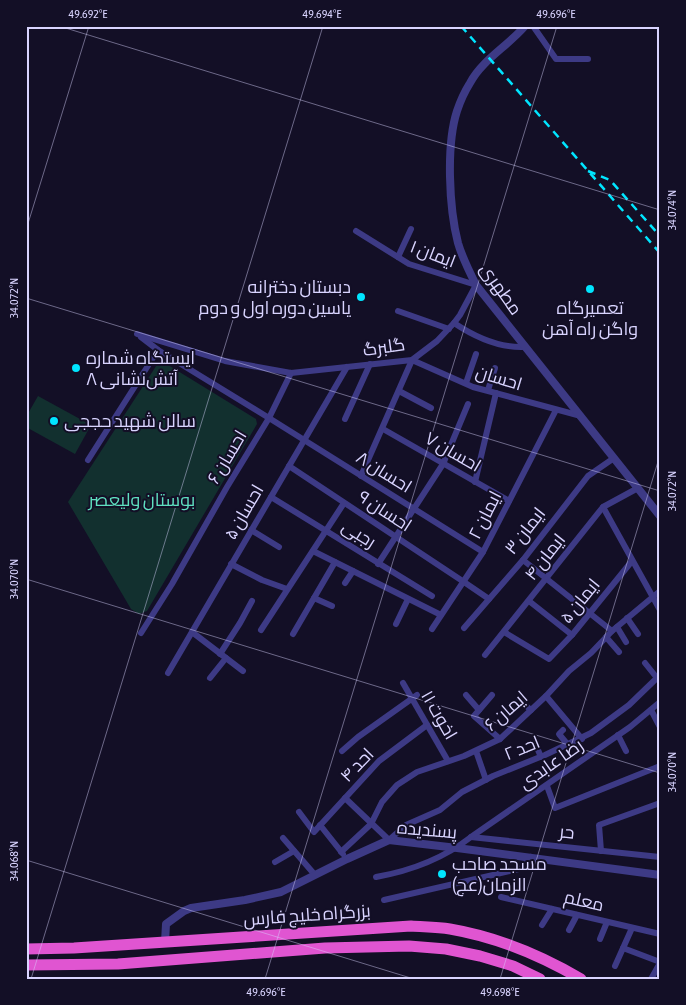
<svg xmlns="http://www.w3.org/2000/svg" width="686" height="1005" viewBox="0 0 686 1005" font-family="'Asap Condensed',Cairo,sans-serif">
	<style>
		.green { fill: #12302f }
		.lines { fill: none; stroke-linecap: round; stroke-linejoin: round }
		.minor { stroke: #3d3a85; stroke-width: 6 }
		.tertiary { stroke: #3d3a85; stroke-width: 8 }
		.trunk { stroke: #e055d1; stroke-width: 11 }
		.rail { stroke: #00e5ff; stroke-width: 2.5; stroke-dasharray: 8 6; stroke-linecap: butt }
		.ticks { fill: none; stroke: #d9d4ff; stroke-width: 1; stroke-opacity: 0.45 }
		.poi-dot { fill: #00e5ff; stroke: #130f26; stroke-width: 2 }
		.labels { text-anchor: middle; stroke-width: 4; stroke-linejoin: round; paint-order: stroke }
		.street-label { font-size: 18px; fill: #d9d4ff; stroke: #130f26 }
		.poi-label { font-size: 18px; fill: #d9d4ff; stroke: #130f26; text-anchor: start }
		.park-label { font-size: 18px; fill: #5fe0c0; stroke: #130f26 }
		.neatline { fill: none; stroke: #d9d4ff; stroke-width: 2 }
		.ticks-label { font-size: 12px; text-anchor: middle; fill: #d9d4ff }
	</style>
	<rect width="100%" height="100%" fill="#130f26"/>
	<g class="green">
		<path d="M160,360L256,419L257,424L147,611L139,614L131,609L68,502Z"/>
		<path d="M38,396L91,425L75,454L26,427V417Z"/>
	</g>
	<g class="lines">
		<g class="minor">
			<path d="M533,26L556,59H588"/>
			<path d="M398,257L411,229"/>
			<path d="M398,311L449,329"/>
			<path d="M454,323C475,337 499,348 524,347"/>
			<path d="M137,334L225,361L291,373L412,360L437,341L454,323L460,315L476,285L409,264L356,231"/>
			<path d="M141,337L158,350L269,418L483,552"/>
			<path d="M466,383L476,354"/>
			<path d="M488,390L495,368"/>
			<path d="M399,391L431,408"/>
			<path d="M345,419L370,364"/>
			<path d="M383,429L509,501"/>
			<path d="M88,460L158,350"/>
			<path d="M289,466L464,582L489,599"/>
			<path d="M361,476L412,360L473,387L581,416"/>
			<path d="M475,482L496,393"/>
			<path d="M271,497L432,596"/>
			<path d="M603,507L660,610"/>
			<path d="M251,530L279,547"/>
			<path d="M313,551L441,615"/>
			<path d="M523,560L612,631"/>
			<path d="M231,564L262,580L287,589"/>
			<path d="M378,564L443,464L468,404"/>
			<path d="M345,583L353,571"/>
			<path d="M314,598L332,606"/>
			<path d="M529,601L572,635"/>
			<path d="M627,618L638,634"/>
			<path d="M396,624L408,599"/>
			<path d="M617,627L626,642"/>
			<path d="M464,628L523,560L588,476L614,458"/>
			<path d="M432,629L483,552L556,410"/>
			<path d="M261,630L344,503"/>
			<path d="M192,632L243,671"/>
			<path d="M504,632L549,659L572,635L632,561"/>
			<path d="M141,633L172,584L227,487L269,418L291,373"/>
			<path d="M293,634L335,562"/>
			<path d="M606,637L619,652"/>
			<path d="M220,654L240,623L252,601"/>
			<path d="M485,655L603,507L638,488"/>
			<path d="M645,663L657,678"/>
			<path d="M168,673L347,367"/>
			<path d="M210,678L226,658"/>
			<path d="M403,683L448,761"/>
			<path d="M466,695L479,710"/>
			<path d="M492,695L474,716L500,739"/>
			<path d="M546,696L582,739"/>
			<path d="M519,700L531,710"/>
			<path d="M651,710L660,727"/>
			<path d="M563,730L559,734L568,745"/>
			<path d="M618,735L626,751"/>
			<path d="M535,743L541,757"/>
			<path d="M342,751L358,737L417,695"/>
			<path d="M476,751L486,780"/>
			<path d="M547,786L555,808L660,766"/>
			<path d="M345,798L389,840L406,825L440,810L462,792L493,776L545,755L591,733L629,705L660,675"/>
			<path d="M299,812L314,832L379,761L427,725"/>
			<path d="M320,825L343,854"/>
			<path d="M471,837L660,857"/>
			<path d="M283,838L315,875"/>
			<path d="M601,851L599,825L660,803"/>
			<path d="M341,852L371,824L382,802L397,785L417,772L464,756L500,739L546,696L569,671L591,653L612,631L660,591"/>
			<path d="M275,862L294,851"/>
			<path d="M376,877C410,871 444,858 471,837L630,727L660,702"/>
			<path d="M501,897L660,934"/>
			<path d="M384,900L523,868L531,857"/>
			<path d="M542,925L552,909"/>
			<path d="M569,930L577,915"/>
			<path d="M600,939L607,922"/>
			<path d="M623,948L660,962"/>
			<path d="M615,966L632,928"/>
			<path d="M651,979L660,963"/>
		</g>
		<g class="tertiary">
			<path d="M525,26C508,46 482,60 470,83C465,91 460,102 457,111C446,145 449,208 458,243C462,257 469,271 476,285L660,516"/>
			<path d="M165,942L166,924L184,911L191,908L245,900L281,892L347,859L389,840L457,848L660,875"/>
		</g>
		<g class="trunk">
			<path d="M26,949L74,948L411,926C424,927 437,927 450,929C497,937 540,955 581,979"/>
			<path d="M26,965L118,964L325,948L409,946L446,949L480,956L513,966L540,979"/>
		</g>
		<g class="rail">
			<path d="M461,26L660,253"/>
			<path d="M588,171L610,180L660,236"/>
		</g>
	</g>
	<path class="ticks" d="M59,26L660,210M26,230L89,26M26,298L660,491M26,579L660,773M26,860L414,979M31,979L323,26M265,979L557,26M500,979L660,455"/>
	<g class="poi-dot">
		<circle cx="590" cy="289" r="5"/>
		<circle cx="361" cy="297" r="5"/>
		<circle cx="76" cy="368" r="5"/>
		<circle cx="54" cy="421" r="5"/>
		<circle cx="442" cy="874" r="5"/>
	</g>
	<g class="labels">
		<g class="street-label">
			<text transform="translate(433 254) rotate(21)" y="6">ایمان ۱</text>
			<text transform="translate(501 289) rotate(55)" y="6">مطهری</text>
			<text transform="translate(384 347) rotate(-8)" y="6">گلبرگ</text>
			<text transform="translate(499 378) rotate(17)" y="6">احسان</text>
			<text transform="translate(453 452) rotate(30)" y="6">احسان ۷</text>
			<text transform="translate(227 457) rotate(-59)" y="6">احسان ۶</text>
			<text transform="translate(384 472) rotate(32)" y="6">احسان ۸</text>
			<text transform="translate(385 511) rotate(33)" y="6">احسان ۹</text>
			<text transform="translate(244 512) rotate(-60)" y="6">احسان ۵</text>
			<text transform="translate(485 515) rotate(-63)" y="6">ایمان ۲</text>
			<text transform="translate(525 531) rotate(-52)" y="6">ایمان ۳</text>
			<text transform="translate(359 534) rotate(32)" y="6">رجبی</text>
			<text transform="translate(545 557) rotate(-52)" y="6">ایمان ۴</text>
			<text transform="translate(580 601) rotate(-51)" y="6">ایمان ۵</text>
			<text transform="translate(506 711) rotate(-41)" y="6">ایمان ۶</text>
			<text transform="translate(439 715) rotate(60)" y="6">اخوت ۱۱</text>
			<text transform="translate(522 748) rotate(-22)" y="6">احد ۲</text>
			<text transform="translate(551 764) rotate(-35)" y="6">رضا عابدی</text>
			<text transform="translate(357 765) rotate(-46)" y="6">احد ۴</text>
			<text transform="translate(427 830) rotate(5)" y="6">پسندیده</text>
			<text transform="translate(567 832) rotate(6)" y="6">حر</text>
			<text transform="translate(584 901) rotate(13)" y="6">معلم</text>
			<text transform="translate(307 915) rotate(-4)" y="6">بزرگراه خلیج فارس</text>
		</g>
		<g class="poi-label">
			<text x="351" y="293" text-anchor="end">دبستان دخترانه<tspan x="351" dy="21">یاسین دوره اول و دوم</tspan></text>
			<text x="590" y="314" text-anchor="middle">تعمیرگاه<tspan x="590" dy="21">واگن راه آهن</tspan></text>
			<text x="86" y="364">ایستگاه شماره<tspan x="86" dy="21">۸ آتش‌نشانی</tspan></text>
			<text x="64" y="427">سالن شهید حججی</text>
			<text x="452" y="870">مسجد صاحب<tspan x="452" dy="21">الزمان(عج)</tspan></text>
		</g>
		<g class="park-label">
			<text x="142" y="506">بوستان ولیعصر</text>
		</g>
	</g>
	<rect width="686" height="1005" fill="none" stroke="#130f26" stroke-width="55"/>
	<rect x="28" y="28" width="630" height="950" class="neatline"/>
	<g class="ticks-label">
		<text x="88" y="18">49.692°E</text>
		<text x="322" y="18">49.694°E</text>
		<text x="556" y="18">49.696°E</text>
		<text transform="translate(672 210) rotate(-90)" y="4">34.074°N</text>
		<text transform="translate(14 298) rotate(-90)" y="4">34.072°N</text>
		<text transform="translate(672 491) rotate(-90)" y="4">34.072°N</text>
		<text transform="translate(14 579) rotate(-90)" y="4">34.070°N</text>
		<text transform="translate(672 772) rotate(-90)" y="4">34.070°N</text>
		<text transform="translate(14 861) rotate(-90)" y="4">34.068°N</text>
		<text x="266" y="996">49.696°E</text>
		<text x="500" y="996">49.698°E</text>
	</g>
</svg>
